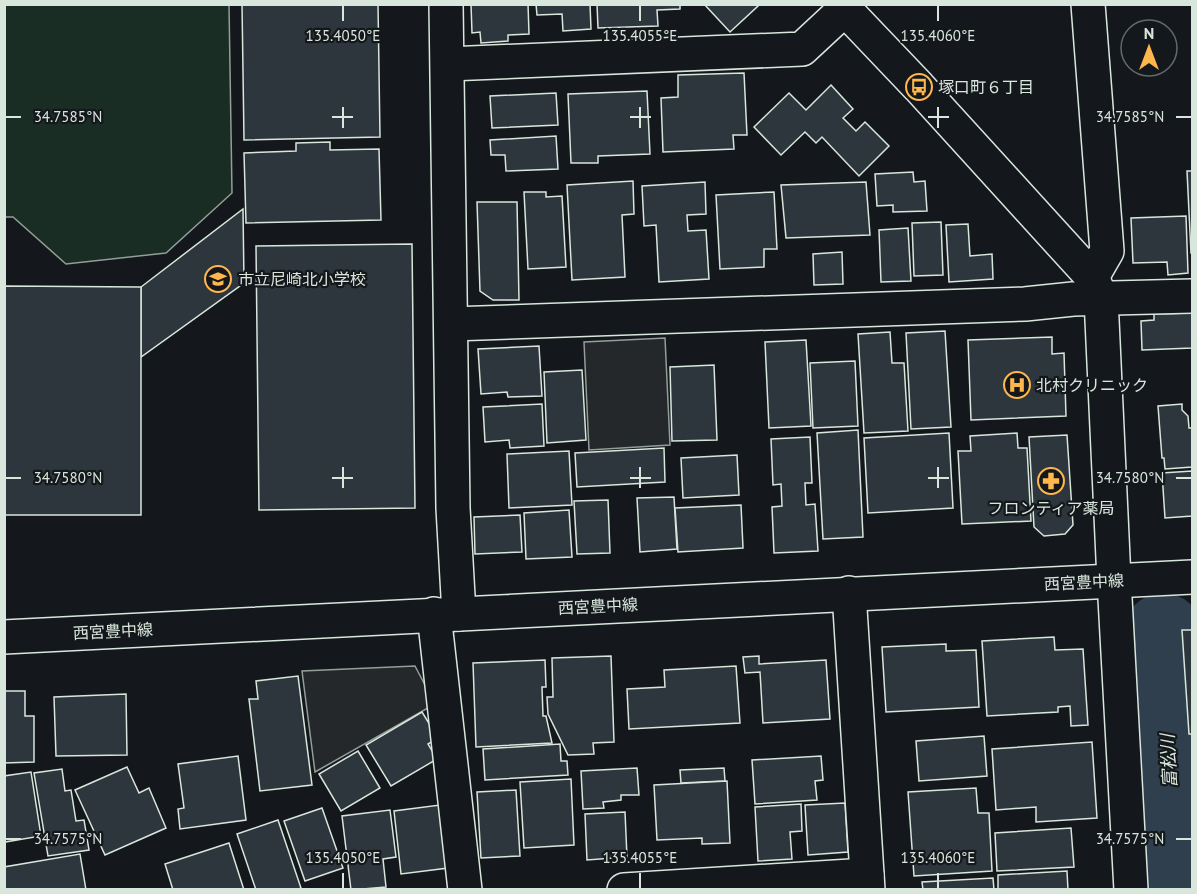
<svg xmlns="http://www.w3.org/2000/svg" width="1197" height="894" viewBox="0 0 1197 894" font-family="'PT Sans','Noto Sans JP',sans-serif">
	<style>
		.green { fill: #1a2d24; stroke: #939e99; stroke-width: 1.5 }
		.parking { fill: #24282b; stroke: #939e99; stroke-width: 1.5 }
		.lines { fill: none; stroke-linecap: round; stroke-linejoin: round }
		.river { stroke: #2f3f4d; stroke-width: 78 }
		.building { fill: #2c363c; stroke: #d8e6dc; stroke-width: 1.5 }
		.minor-casing { stroke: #d8e6dc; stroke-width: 36 }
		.major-casing { stroke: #d8e6dc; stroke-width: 36 }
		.minor { stroke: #14181c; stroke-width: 33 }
		.major { stroke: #14181c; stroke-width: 33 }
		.ticks { fill: none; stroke: #d8e6dc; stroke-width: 2 }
		.labels { text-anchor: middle; stroke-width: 4.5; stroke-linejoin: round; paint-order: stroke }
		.poi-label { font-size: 16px; fill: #d8e6dc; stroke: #14181c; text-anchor: start }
		.street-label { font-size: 16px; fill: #d8e6dc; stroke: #14181c }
		.water-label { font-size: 18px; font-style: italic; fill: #d8e6dc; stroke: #14181c }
		.ticks-label { font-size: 15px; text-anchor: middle; fill: #d8e6dc; stroke: #14181c; stroke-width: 4.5; stroke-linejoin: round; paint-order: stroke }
	</style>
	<rect width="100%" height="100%" fill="#14181c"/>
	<path class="green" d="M4,5H229L232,193L166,253L66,264L13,217H5Z"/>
	<g class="parking">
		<path d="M665,338L670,445L589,450L584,342Z"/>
		<path d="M415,666L435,704L315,772L302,671Z"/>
	</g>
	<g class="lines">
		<path class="river" d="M1163,632L1176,890"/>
	</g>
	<g class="building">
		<path d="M242,4H378L380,137L244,140Z"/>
		<path d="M471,4H528L529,34L508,35V41L481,43L480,32L472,33Z"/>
		<path d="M536,4H590L591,29L563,31L562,14L537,15Z"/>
		<path d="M597,4H680V9L657,10L658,26L598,28Z"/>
		<path d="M704,4H757L758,6L730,32Z"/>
		<path d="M744,73L747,135H733L734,149L663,152L661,98L678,97V75Z"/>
		<path d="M831,85L853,109L843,118L856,131L865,122L889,146L859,176L822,137L816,143L805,132L781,155L754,127L789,93L806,110Z"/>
		<path d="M647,91L650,154L598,156V163H571L568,94Z"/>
		<path d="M556,93L558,125L492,128L490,96Z"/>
		<path d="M556,136L558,169L506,171L505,155H491L490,140Z"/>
		<path d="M330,142V150L379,149L381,220L246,223L244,153L296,151V143Z"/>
		<path d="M1187,171H1192V253H1191Z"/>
		<path d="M913,172L914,182L925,181L927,211L893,212V205L877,206L875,174Z"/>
		<path d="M633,181L634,214L622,215L625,277L572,280L567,185Z"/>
		<path d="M705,182L706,214L687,215L688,231L706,230L709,279L659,282L656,225L644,226L642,186Z"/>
		<path d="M866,182L870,235L786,238L781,185Z"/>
		<path d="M524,192H546V197L562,196L566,267L528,269Z"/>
		<path d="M774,192L777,249H764V267L720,269L716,195Z"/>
		<path d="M477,202H517L519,300H493L480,291Z"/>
		<path d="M243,209L244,283L141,357V287Z"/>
		<path d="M1186,216L1188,273L1168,275L1167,262L1133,263L1131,218Z"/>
		<path d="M941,222L943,275L914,276L912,223Z"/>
		<path d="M968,224L970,256L992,254L993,279L949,282L946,225Z"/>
		<path d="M908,228L911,281L881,282L879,230Z"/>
		<path d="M412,244L415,508L259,510L256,246Z"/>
		<path d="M842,252L843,284L814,285L813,254Z"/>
		<path d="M4,286L141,287V515H4Z"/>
		<path d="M1192,313V348L1142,350L1141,321L1154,320V314Z"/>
		<path d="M945,331L951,427L911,429L906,333Z"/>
		<path d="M890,332L892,363H904L908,431L864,433L858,334Z"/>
		<path d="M1052,337V354L1064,353L1066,416L971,420L968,340Z"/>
		<path d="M806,340L811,426L769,428L765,342Z"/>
		<path d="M539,346L542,396L508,397L507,392L481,394L478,349Z"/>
		<path d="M855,361L858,426L813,428L810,363Z"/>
		<path d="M714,365L717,440L672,441L670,367Z"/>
		<path d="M582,370L586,440L547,443L544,372Z"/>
		<path d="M542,404L544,446L510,448L509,440L485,442L483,407Z"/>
		<path d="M1182,404V410L1188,416L1189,428H1192V467L1165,469L1164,458H1162L1158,406Z"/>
		<path d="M858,430L863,537L823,539L817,433Z"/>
		<path d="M949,433L953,508L868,513L864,438Z"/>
		<path d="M1017,433L1018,448H1027L1031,521L962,524L958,451H971L970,436Z"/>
		<path d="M1067,435L1073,525L1065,534L1044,536L1034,527L1029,437Z"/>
		<path d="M810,437L812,483H805L806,505L815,504L818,551L774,553L772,507L782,506L781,484L773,485L771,439Z"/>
		<path d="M664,448L665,482L577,487L575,453Z"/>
		<path d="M569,451L572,505L509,508L507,454Z"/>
		<path d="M737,455L739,495L683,498L681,458Z"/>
		<path d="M1192,471V516L1165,518L1162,473Z"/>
		<path d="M674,497L677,549L640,552L637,498Z"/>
		<path d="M608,500L610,553L577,554L574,501Z"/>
		<path d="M741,505L743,548L678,552L675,508Z"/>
		<path d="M569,510L572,557L526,559L524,513Z"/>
		<path d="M520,515L522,552L475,554L474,517Z"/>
		<path d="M1182,630H1192V734H1189Z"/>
		<path d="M1054,637L1055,650L1083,649L1088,725L1071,726L1070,706L1058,707V712L987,716L982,641Z"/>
		<path d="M946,644V651L976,650L979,707L886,712L882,647Z"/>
		<path d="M611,656L614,742L593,743L594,754L568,755L548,714L547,697H553L552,658Z"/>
		<path d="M759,656V664L826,660L830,719L763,723L760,672L745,673L743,657Z"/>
		<path d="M545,660L546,687H542L543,716H546L552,743L476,747L473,663Z"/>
		<path d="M736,666L740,723L629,729L627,689L665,687L664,670Z"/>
		<path d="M298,676L312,785L260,791L249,699H258L256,681Z"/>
		<path d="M4,691H25V716H34V762L4,763Z"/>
		<path d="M126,694L127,755L56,756L54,697Z"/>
		<path d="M422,712L438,738L428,744L437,759L391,786L366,745Z"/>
		<path d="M984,736L987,776L919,781L916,741Z"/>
		<path d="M1092,742L1097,818L1036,822V807L996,810L992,749Z"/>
		<path d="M560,744L561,761H567L568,775L485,780L483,749Z"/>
		<path d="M358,751L380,788L341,811L319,774Z"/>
		<path d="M238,756L246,820L180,829L178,809L184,808L178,764Z"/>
		<path d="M821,756L823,780L815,781L817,800L755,804L752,760Z"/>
		<path d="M127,767L139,793L149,788L166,828L105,855L75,790Z"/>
		<path d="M637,768L639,795H621V800L603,802L604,808L583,809L581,771Z"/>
		<path d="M724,768L725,781L681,783L680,770Z"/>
		<path d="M62,769L65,791L71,790L76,821L84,820L89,850L48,856L34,773Z"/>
		<path d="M31,772L41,836L5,842L4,776Z"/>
		<path d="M571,779L574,845L524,848L520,782Z"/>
		<path d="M727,781L730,843L702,844V838L657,840L654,785Z"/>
		<path d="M976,788L978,813H989L992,871L914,876L908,792Z"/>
		<path d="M516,790L520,856L481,858L477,792Z"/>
		<path d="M845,803L848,852L808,855L805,805Z"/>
		<path d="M801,804L802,831L790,832L792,859L758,861L755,807Z"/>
		<path d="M440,805L448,868L401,874L394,811Z"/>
		<path d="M322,808L343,868L305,881L284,821Z"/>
		<path d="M390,810L396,857L383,859L386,887L351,890L342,816Z"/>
		<path d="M625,812L627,857L587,860L585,814Z"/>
		<path d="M278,820L301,888L296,890H256L237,834Z"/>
		<path d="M1071,828L1074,867L997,871L995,833Z"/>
		<path d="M229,843L244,890H173L165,864Z"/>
		<path d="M80,854L86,890H4V867Z"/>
		<path d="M1067,871L1068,890H998V875Z"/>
		<path d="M993,878L994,890H923L922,882Z"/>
	</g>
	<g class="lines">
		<defs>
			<g id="minor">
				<path d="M446,4L453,508L459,614"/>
				<path d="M840,4L919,87L1092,277L1101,298L1114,580L1131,890"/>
				<path d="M1088,4L1107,251L1092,277"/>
				<path d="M448,64L802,49L845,9"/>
				<path d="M451,324L1025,304L1073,299L1192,296"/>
				<path d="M849,593L868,890"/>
				<path d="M434,614L465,890"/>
				<path d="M624,890L867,875"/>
			</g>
			<path id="major" d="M4,637L1192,577"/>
		</defs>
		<use href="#minor" class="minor-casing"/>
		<use href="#major" class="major-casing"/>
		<use href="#minor" class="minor"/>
		<use href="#major" class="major"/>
	</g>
	<path class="ticks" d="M343,6V21M640,6V21M938,6V21M343,107V128M640,107V128M938,107V128M6,117H21M332,117H353M630,117H651M928,117H949M1176,117H1191M343,467V488M640,467V488M938,467V488M6,478H21M332,478H353M630,478H651M928,478H949M1176,478H1191M6,839H21M1176,839H1191M343,873V888M640,873V888M938,873V888"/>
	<defs>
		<symbol id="bus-ring" viewBox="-11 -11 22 22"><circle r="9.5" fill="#14181c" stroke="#ffb74d" stroke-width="1.5"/><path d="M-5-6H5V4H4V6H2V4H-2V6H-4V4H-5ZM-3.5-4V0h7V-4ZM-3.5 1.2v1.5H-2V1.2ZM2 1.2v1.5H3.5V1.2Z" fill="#ffb74d"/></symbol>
		<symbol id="school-ring" viewBox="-11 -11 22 22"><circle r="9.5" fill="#14181c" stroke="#ffb74d" stroke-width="1.5"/><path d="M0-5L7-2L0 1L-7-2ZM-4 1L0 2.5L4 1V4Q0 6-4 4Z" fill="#ffb74d"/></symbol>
		<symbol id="hospital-ring" viewBox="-11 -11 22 22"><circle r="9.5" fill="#14181c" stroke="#ffb74d" stroke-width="1.5"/><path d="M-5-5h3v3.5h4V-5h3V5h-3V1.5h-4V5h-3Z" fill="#ffb74d"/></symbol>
		<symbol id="pharmacy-ring" viewBox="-11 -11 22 22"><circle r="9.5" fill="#14181c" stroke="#ffb74d" stroke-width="1.5"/><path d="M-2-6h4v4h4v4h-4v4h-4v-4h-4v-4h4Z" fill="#ffb74d"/></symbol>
	</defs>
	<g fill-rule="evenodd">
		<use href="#bus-ring" x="904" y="72" width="30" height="30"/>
		<use href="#school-ring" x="203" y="264" width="30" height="30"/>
		<use href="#hospital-ring" x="1002" y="370" width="30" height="30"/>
		<use href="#pharmacy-ring" x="1036" y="466" width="30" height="30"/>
	</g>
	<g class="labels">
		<g class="poi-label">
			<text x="938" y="93">塚口町６丁目</text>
			<text x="238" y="285">市立尼崎北小学校</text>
			<text x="1036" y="391">北村クリニック</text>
			<text x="1051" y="514" text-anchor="middle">フロンティア薬局</text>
		</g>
		<g class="street-label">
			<text transform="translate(1084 582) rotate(-3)" y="6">西宮豊中線</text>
			<text transform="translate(598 606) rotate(-3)" y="6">西宮豊中線</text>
			<text transform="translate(113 631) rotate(-3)" y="6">西宮豊中線</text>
		</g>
		<g class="water-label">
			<text transform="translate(1169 761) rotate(-93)" y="6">富松川</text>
		</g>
	</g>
	<g class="ticks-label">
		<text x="343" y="41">135.4050°E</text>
		<text x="640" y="41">135.4055°E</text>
		<text x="938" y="41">135.4060°E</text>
		<text x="68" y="122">34.7585°N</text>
		<text x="1130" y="122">34.7585°N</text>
		<text x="68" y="483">34.7580°N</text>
		<text x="1130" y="483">34.7580°N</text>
		<text x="68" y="844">34.7575°N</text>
		<text x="1130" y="844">34.7575°N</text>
		<text x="343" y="863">135.4050°E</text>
		<text x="640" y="863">135.4055°E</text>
		<text x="938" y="863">135.4060°E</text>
	</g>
	<rect width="1197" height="894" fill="none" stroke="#d8e6dc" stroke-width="12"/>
	<g transform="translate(1149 48)"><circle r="28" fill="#14181c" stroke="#626a69" stroke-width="1.5"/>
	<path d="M0-4.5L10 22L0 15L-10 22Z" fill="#ffb74d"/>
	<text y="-9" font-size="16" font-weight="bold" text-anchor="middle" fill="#d8e6dc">N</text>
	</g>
</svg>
